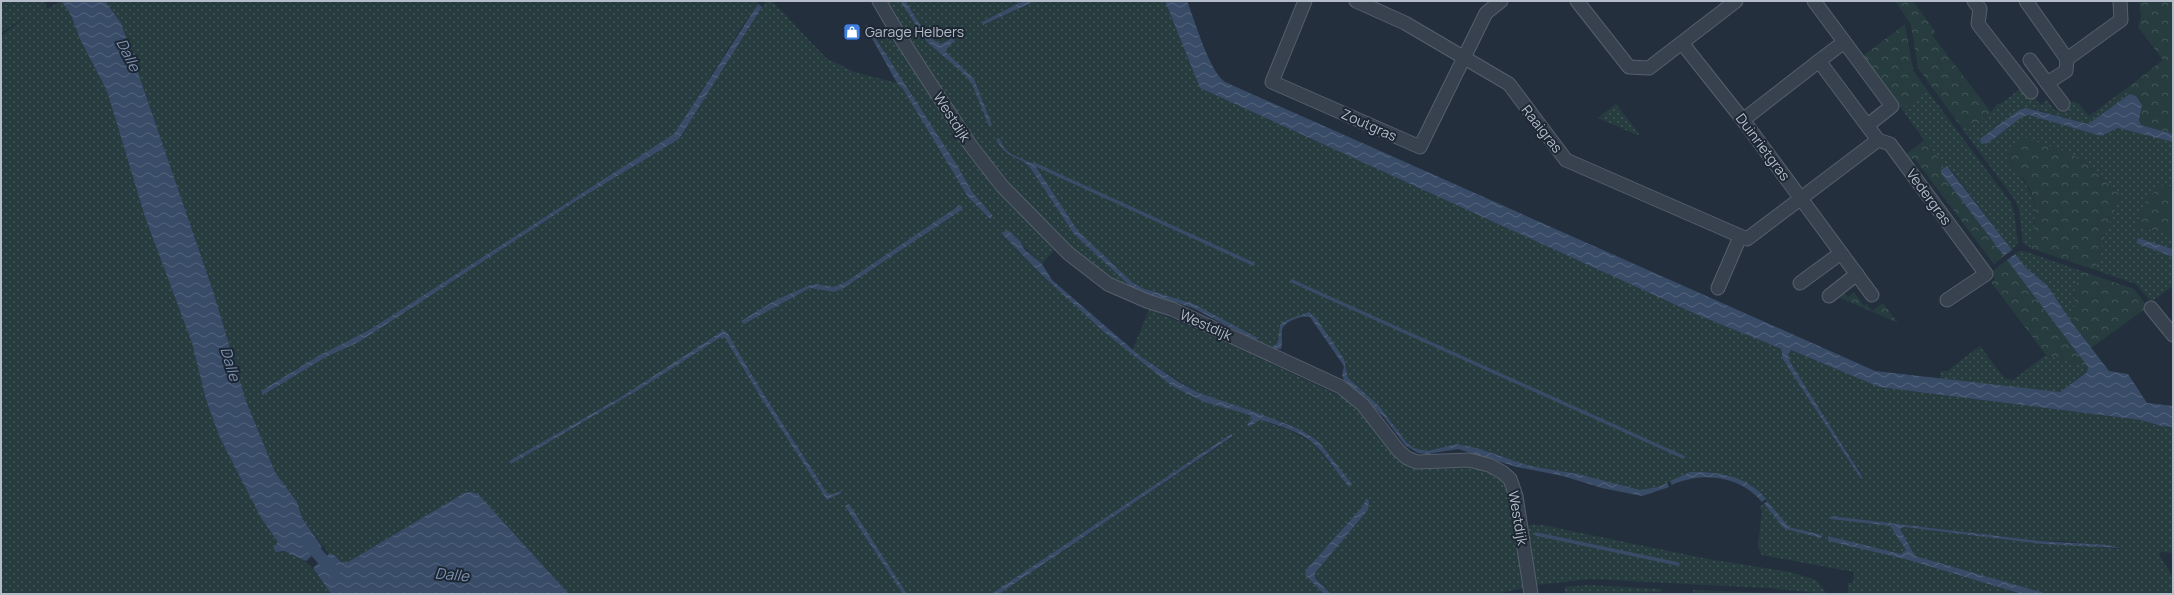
<svg xmlns="http://www.w3.org/2000/svg" width="2174" height="595" viewBox="0 0 2174 595" font-family="Manrope,sans-serif">
	<style>
		.grass { fill: url(#grass-dots); fill-rule: evenodd }
		.forest { fill: url(#forest-crowns) }
		.water { fill: url(#water-waves) }
		.lines { fill: none; stroke-linecap: round; stroke-linejoin: round }
		.stream { stroke: #394c67; stroke-width: 3.5 }
		.canal { stroke: #394c67; stroke-width: 12 }
		.minor-casing { stroke: #565f6c; stroke-width: 15 }
		.minor { stroke: #38414e; stroke-width: 13 }
		.labels { text-anchor: middle; stroke-width: 4; stroke-linejoin: round; paint-order: stroke }
		.poi-label { font-size: 14px; fill: #b4bcc9; stroke: #1d2633; text-anchor: start }
		.street-label { font-size: 14px; fill: #b4bcc9; stroke: #1d2633 }
		.water-label { font-size: 15px; font-style: italic; fill: #7c92b1; stroke: #1d2633 }
	</style>
	<defs>
		<pattern id="grass-dots" width="8" height="8" patternUnits="userSpaceOnUse"><rect width="8" height="8" fill="#263c3f"/><path d="M2 2h.1M6 6h.1" fill="none" stroke="#435659" stroke-width="1.8" stroke-linecap="round"/></pattern>
		<pattern id="forest-crowns" width="20" height="18" patternUnits="userSpaceOnUse"><rect width="20" height="18" fill="#263c3f"/><path d="M2 6a3 3 0 1 1 6 0M12 15a3 3 0 1 1 6 0" fill="none" stroke="#435659"/></pattern>
		<pattern id="water-waves" width="16" height="10" patternUnits="userSpaceOnUse"><rect width="16" height="10" fill="#394c67"/><path d="M0 5q4-4 8 0t8 0" fill="none" stroke="#53647b"/></pattern>
	</defs>
	<rect width="100%" height="100%" fill="#242f3e"/>
	<g class="grass">
		<path d="M1,1H48L45,3L47,9L61,1L70,13L80,39L107,91L145,217L192,343L206,400L220,438L261,518L278,542L274,548L276,552C302,547 318,576 331,594H1V36L29,14L1,33Z"/>
		<path d="M105,1H760L741,28L674,134L371,329L320,355L261,391L263,395L326,357L359,342L576,201L679,139L766,1H772L826,58L854,72L897,83L903,89L968,197L990,219L867,25L897,40L943,108L1058,246L1042,264C1029,253 1020,241 1008,230L1001,234L1042,275L1104,332L1172,386L1250,415L1252,419L1249,427L1260,420L1291,431L1313,443L1349,487L1319,442L1299,429L1199,393L1140,356L1133,349L1149,309L1212,336L1340,396L1357,407L1394,453L1480,465L1509,484L1524,588L1496,594H1331L1315,577L1314,573L1368,510L1364,500L1363,506L1306,571L1305,575L1324,594H999L1233,437L1231,434L991,594H907L848,504L903,594H569L478,494L464,493L348,562H341L333,554H329L302,518L297,502L275,472L246,401L213,291L121,23ZM960,205L893,255L842,289L834,292L810,288L742,321L774,301L807,286L817,284L832,287L844,283ZM724,331L827,493L831,496L840,491L841,493L827,500L763,401L725,337H720L640,389L511,464L509,461L623,396Z"/>
		<path d="M883,1H900L927,42L963,73L972,84L974,79L945,51L944,49L953,43L951,33L949,40L941,44C925,37 915,15 905,1H1023L982,22L984,25L1035,1H1165L1200,88L1700,316L1782,349V358L1861,479L1863,477L1790,362L1788,355L1791,350L1879,387L2141,420L2161,426L2173,427V553L2161,552L2159,555L2173,577V594H2048L1914,556L1900,529L1904,527L2042,544L2081,545L2120,549V547L2064,541H2040L1831,516V519L1890,526L1906,550L1901,554L1829,536L1828,540L1905,559L2022,594H1848V583H1853L1854,572L1762,555L1758,547L1762,510L1759,507L1764,504L1785,529L1821,538L1822,535L1789,527L1755,488L1728,475L1707,472L1684,475L1658,487L1640,491L1578,474L1530,466L1477,448L1458,444L1427,451L1414,448L1407,443L1379,406L1348,378L1346,365L1312,314C1292,319 1280,317 1278,342L1273,347V349L1257,340L1258,338L1194,304L1142,288L1132,282L1078,231L1034,164L1011,154L1005,149L999,138L997,139C1005,160 1018,154 1031,169L1074,234L1130,286L1125,290L1090,267L1004,184Z"/>
		<path d="M2024,86L2041,105L2047,100L2054,110L2059,111L2072,101L2079,104L2089,116L2127,88L2130,94L2088,124L2033,109L2019,110L1980,140L1988,143L2022,117L2029,115L2101,136L2118,128L2173,142V187L2160,184L2144,205L2136,226L2173,235V249L2138,238L2136,243L2173,257V286L2151,302L2136,284L2095,270L2107,229L2121,196L2081,159L2026,138L2009,162C2037,195 2039,206 2030,248L2023,243L2019,209L2015,200L1964,131L1991,112L1997,104L2002,103Z"/>
		<path d="M1927,90L2011,203L2014,212L2018,243L2012,250L1953,172L1947,166L1944,168L1902,109Z"/>
		<path d="M1616,104L1639,134L1637,135L1598,118Z"/>
		<path d="M2019,251H2024L2084,272L2075,286L2073,324L2047,285L2025,267L2015,254Z"/>
		<path d="M1980,346L2004,378L2013,380L2046,355L2088,367V370L2060,392L1940,379L1941,371H1947Z"/>
		<path d="M1527,525H1542L1708,559L1790,572L1816,580L1827,594L1767,588L1590,579L1536,585L1525,530Z"/>
		<path d="M1589,585L1661,589V592L1565,594V587Z"/>
		<path d="M1693,590L1767,593L1774,594H1698L1693,593Z"/>
	</g>
	<g class="forest">
		<path d="M1895,1H1913L1936,33L1932,35L1991,112L1964,131L1918,68L1911,25Z"/>
		<path d="M2139,1H2173V134L2141,125L2139,120L2142,105L2136,96L2130,94L2127,88L2163,60L2138,27L2141,18Z"/>
		<path d="M1905,24L1913,70L1927,90L1902,109L1863,56Z"/>
		<path d="M2026,138L2067,152L2081,159L2121,196L2107,229L2095,270L2030,248C2034,228 2039,209 2030,189C2023,172 2004,168 2009,147Z"/>
		<path d="M1926,139L1944,168L1941,173L2004,256L1994,264L1914,158L1906,163L1902,157Z"/>
		<path d="M2160,184L2173,187V235L2136,226L2144,205Z"/>
		<path d="M2007,260L2088,367L2046,355L1991,282L1995,279L1990,273Z"/>
		<path d="M2084,272L2134,289L2147,306L2145,309L2091,348L2073,324L2075,286Z"/>
		<path d="M1842,290L1848,297L1854,292L1864,306L1867,304L1872,311L1883,303L1898,323L1836,296Z"/>
	</g>
	<g class="water">
		<path d="M61,1H105L121,23L213,291L246,401L275,472L297,502L302,518L322,547L306,561L284,551L276,552L273,548L278,542L261,518L220,438L206,400L192,343L145,217L107,91L80,39L70,13Z"/>
		<path d="M900,1H905C915,15 925,37 941,44L949,40L951,37L950,30L952,29L955,40L945,51L974,79L992,125L989,126L972,84L963,73L927,42Z"/>
		<path d="M1023,1H1035L983,25L982,22Z"/>
		<path d="M1165,1H1187C1195,21 1209,71 1225,82L1875,371L2060,392L2087,372L2088,367L2007,260L2015,254L2025,267L2047,285L2073,324L2109,371L2128,374L2147,403L2173,406V427L2161,426L2141,420L1879,387L1791,350L1788,355L1790,362L1863,478L1861,479L1782,358V349L1700,316L1200,88Z"/>
		<path d="M758,4L762,7L679,139L576,201L359,342L326,357L263,395L261,391L320,355L371,329L674,134Z"/>
		<path d="M867,25L955,162L973,193L993,216L990,219L968,197L903,89L897,83L865,26Z"/>
		<path d="M2130,94L2136,96L2142,105L2139,120L2141,125L2173,134V142L2118,128L2101,136L2029,115L2022,117L1988,143L1981,144L1980,139L2019,110L2026,108L2088,124Z"/>
		<path d="M999,138L1005,149L1011,154L1034,164L1078,231L1132,282L1142,288L1194,304L1258,338L1256,341L1193,308L1142,292L1130,286L1074,234L1031,169C1018,153 1008,162 996,139Z"/>
		<path d="M1947,166L2012,250L2004,256L1941,173V170Z"/>
		<path d="M960,205L963,208L960,211L842,289L834,292L810,288L744,324L741,321L774,301L807,286L817,284L832,287L844,283Z"/>
		<path d="M1008,230L1020,241L1025,250L1042,264L1052,280L1140,356L1179,382L1199,393L1255,412L1299,429L1312,437L1319,442L1352,484L1349,487C1337,473 1327,456 1314,444C1303,433 1276,424 1260,420L1249,427L1247,424L1252,419L1250,415L1204,402L1172,386L1104,332L1042,275L1001,233Z"/>
		<path d="M2138,238L2173,249V257L2136,243Z"/>
		<path d="M1309,312L1316,318L1344,359L1348,378L1379,406L1407,443L1414,448L1427,451L1457,444L1477,448L1530,466L1578,474L1640,490L1658,487L1667,483L1669,487L1642,496L1602,488L1563,476L1517,467L1458,449L1427,454L1418,453L1405,445L1383,416L1344,380L1342,375L1344,366L1310,317C1303,315 1284,321 1282,330C1281,336 1283,343 1281,349H1273V347L1278,342L1280,325L1287,320Z"/>
		<path d="M724,330L728,334C758,388 794,440 827,493L831,495L841,491V493L827,500L763,401L725,338L721,337L640,389L511,464L509,461L623,396Z"/>
		<path d="M1231,434L1233,436L999,594H991Z"/>
		<path d="M1690,472C1718,471 1748,476 1766,499L1762,502C1740,476 1703,471 1672,485L1670,481Z"/>
		<path d="M471,492L478,494L569,594H331L313,568L329,554H333L341,562H348L464,493Z"/>
		<path d="M1366,498L1369,501L1368,510L1315,573V578L1331,594H1324L1305,575L1306,570L1363,506Z"/>
		<path d="M1767,501L1789,527L1822,535L1821,538L1785,529L1764,504Z"/>
		<path d="M849,504L907,594H903L845,506Z"/>
		<path d="M1831,516L2040,541L2108,545L2121,548L2042,544L1904,527L1900,529L1915,556L2048,594H2022L1905,559L1828,541V536L1901,554L1906,550L1890,526L1830,519Z"/>
	</g>
	<g class="lines">
		<g class="stream">
			<path d="M1034,164L1253,264"/>
			<path d="M1292,281L1683,457"/>
			<path d="M1536,534L1678,564"/>
		</g>
		<path class="canal" d="M306,541L334,572"/>
		<defs>
			<g id="minor">
				<path d="M879,1L902,40L971,146L1002,186L1068,253L1108,284L1147,301L1172,309L1341,387L1363,405L1398,450L1407,458L1417,462L1469,460L1489,465L1502,472L1510,479L1516,496L1531,594"/>
				<path d="M1305,1L1272,82L1420,147L1486,13L1501,1"/>
				<path d="M1356,1L1405,23L1509,84L1566,160L1747,239L1878,140"/>
				<path d="M1577,1L1629,67L1649,68L1736,1"/>
				<path d="M1814,1L1892,106L1868,125"/>
				<path d="M1974,1L1980,9L1978,24L2031,92"/>
				<path d="M2026,1L2067,59"/>
				<path d="M1844,42L1819,61L1878,140L1890,144L1986,274L1947,300"/>
				<path d="M1682,43L1743,120L1872,295"/>
				<path d="M2030,60L2047,83L2066,71L2067,59L2121,20L2120,1"/>
				<path d="M2047,83L2063,104"/>
				<path d="M1743,120L1819,61"/>
				<path d="M1800,283L1841,253"/>
				<path d="M1718,288L1740,237"/>
				<path d="M1829,296L1857,274"/>
				<path d="M2151,308L2173,335"/>
			</g>
		</defs>
		<use href="#minor" class="minor-casing"/>
		<use href="#minor" class="minor"/>
	</g>
	<defs>
		<symbol id="shop-square" viewBox="-11 -11 22 22"><rect x="-9" y="-9" width="18" height="18" rx="4" fill="#3f7fe0" stroke="#1d2633"/><path d="M-5-2.5h2.3a2.7 3.5 0 0 1 5.4 0H5L5.5 6h-11ZM-1.5-2.5h3a1.5 2.3 0 0 0-3 0Z" fill="#fff"/></symbol>
	</defs>
	<g fill-rule="evenodd">
		<use href="#shop-square" x="842" y="22" width="20" height="20"/>
	</g>
	<g class="labels">
		<g class="poi-label">
			<text x="865" y="37">Garage Helbers</text>
		</g>
		<g class="street-label">
			<text transform="translate(952 117) rotate(57)" y="5">Westdijk</text>
			<text transform="translate(1369 125) rotate(24)" y="5">Zoutgras</text>
			<text transform="translate(1542 129) rotate(52)" y="5">Raaigras</text>
			<text transform="translate(1763 147) rotate(53)" y="5">Duinrietgras</text>
			<text transform="translate(1929 197) rotate(54)" y="5">Vedergras</text>
			<text transform="translate(1206 325) rotate(24)" y="5">Westdijk</text>
			<text transform="translate(1518 518) rotate(80)" y="5">Westdijk</text>
		</g>
		<g class="water-label">
			<text transform="translate(128 55) rotate(63)" y="5">Dalle</text>
			<text transform="translate(230 364) rotate(73)" y="5">Dalle</text>
			<text transform="translate(452 575) rotate(5)" y="5">Dalle</text>
		</g>
	</g>
	<rect width="2174" height="595" fill="none" stroke="#b4bcc9" stroke-width="4"/>
</svg>
